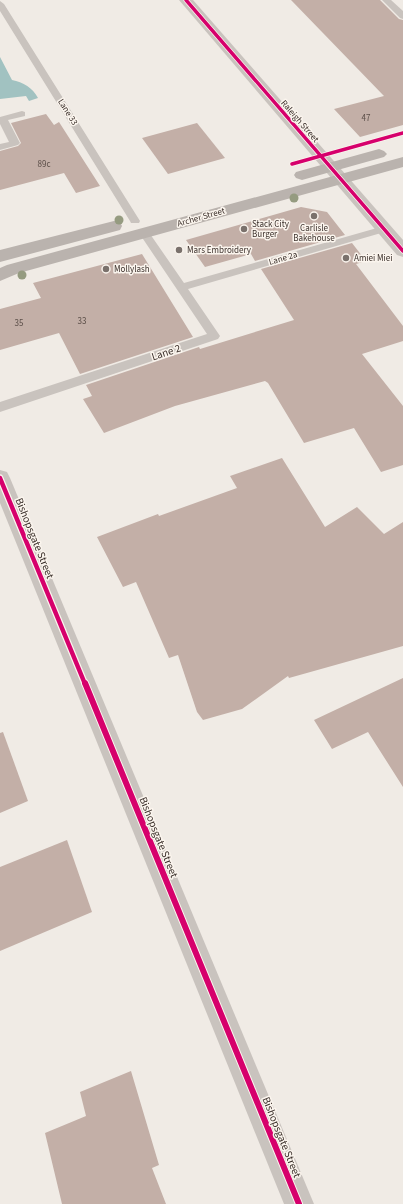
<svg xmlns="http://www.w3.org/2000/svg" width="403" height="1204" viewBox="0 0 403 1204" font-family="'Source Sans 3',sans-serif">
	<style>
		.water { fill: #a1c2c1 }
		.building { fill: #c3afa7 }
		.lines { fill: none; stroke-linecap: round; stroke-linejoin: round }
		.lane { fill: #c9c3be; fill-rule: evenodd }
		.street { fill: #c9c3be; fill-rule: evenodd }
		.secondary { fill: #bab3ae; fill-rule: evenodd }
		.cycleway-far2-casing { stroke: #fbf5ee; stroke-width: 5 }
		.cycleway-far1-casing { stroke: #fbf5ee; stroke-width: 7 }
		.cycleway-casing { stroke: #fbf5ee; stroke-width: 8 }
		.cycleway-far2 { stroke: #d6006c; stroke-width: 3.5 }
		.cycleway-far1 { stroke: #d6006c; stroke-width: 4.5 }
		.cycleway { stroke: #d6006c; stroke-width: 6 }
		.tree { fill: #959b80 }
		.poi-dot { fill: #7a716c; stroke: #fbf5ee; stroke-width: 1.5 }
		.labels { text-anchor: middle; stroke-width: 3; stroke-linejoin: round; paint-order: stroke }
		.far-street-label { font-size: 9px; fill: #3b302b; stroke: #fbf5ee }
		.number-label { font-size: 9px; fill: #5d504a }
		.far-poi-label { font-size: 9px; fill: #3b302b; stroke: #fbf5ee; text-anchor: start }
		.street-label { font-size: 11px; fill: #3b302b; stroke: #fbf5ee }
	</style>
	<rect width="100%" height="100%" fill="#f0ebe5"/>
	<path class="water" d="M0,57L12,80C23,82 33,88 38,98L29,101L26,96L0,99Z"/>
	<g class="building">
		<path d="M291,0H380L399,19L403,20V125L360,137L334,109L384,96Z"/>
		<path d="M46,114L54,125L59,122L100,186L76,193L64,173L0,190V151L18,146L21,143L11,123Z"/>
		<path d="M197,123L225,158L168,174L142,138Z"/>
		<path d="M301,207L327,212L345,235L255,261L251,254L205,267L186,240Z"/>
		<path d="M352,243L366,261L356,264L403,326V341L362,354L403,406V465L381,472L354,428L304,443L268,383L265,381L175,406L104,433L83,399L92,396L86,385L199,347L200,349L294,320L261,269Z"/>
		<path d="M142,254L193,337L80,374L59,333L0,350V309L41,298L33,283Z"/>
		<path d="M282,458L325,527L357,507L384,534L403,522V646L289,678L288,676L242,709L203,720L197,712L178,655L169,658L136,582L123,587L97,537L158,514L159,516L237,488L230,476Z"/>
		<path d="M403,678V787L368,732L332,749L314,720Z"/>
		<path d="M3,732L28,801L0,813V733Z"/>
		<path d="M67,840L92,912L0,951V867Z"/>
		<path d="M131,1071L159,1165L152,1168L166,1204H62L45,1133L86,1116L80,1092Z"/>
	</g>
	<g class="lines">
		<g class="lane">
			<path d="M382,0H391L403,11V19L400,18Z"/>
			<path d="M0,1L4,4L140,221L139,223H131L130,221L0,11Z"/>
			<path d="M22,111L25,112V116L8,120L20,143L18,145L0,150V144L9,142L0,124V117Z"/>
			<path d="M384,226L388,227L389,229L388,231L188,289L218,333L220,336L218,339L0,412V402L207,334L139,233L140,231H148L184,283Z"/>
		</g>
		<g class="street">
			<path d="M179,0H193L403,240V257L397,255Z"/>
			<path d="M0,470L7,472L10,478L314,1204H284L0,503Z"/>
		</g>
		<g class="secondary">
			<path d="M379,149L384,151L387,154L384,157L302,180L296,178L294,175L296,172Z"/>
			<path d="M403,157V167L19,273L0,281V268L7,265Z"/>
			<path d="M114,221L120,222L122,226L120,230L0,262V250Z"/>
		</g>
		<defs>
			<g id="cycleway-far2">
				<path d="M186,0L403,251"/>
				<path d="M292,164L403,133"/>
			</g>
			<path id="cycleway-far1" d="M0,478L85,684"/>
			<path id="cycleway" d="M85,683L299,1204"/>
		</defs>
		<use href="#cycleway-far2" class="cycleway-far2-casing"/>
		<use href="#cycleway-far1" class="cycleway-far1-casing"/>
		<use href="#cycleway" class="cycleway-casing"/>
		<use href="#cycleway-far2" class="cycleway-far2"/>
		<use href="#cycleway-far1" class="cycleway-far1"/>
		<use href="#cycleway" class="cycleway"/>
	</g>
	<g class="tree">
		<circle cx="294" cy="198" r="4.5"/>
		<circle cx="119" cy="220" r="4.5"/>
		<circle cx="22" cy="275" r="4.5"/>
	</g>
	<g class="poi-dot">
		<circle cx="314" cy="216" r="4"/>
		<circle cx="244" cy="229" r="4"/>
		<circle cx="179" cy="250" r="4"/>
		<circle cx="346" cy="258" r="4"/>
		<circle cx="106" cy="269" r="4"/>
	</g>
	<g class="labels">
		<g class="far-street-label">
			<text transform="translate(68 112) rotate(58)" y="3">Lane 33</text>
			<text transform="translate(300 121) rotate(49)" y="3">Raleigh Street</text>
			<text transform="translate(201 217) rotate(-16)" y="3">Archer Street</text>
			<text transform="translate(283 258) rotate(-16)" y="3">Lane 2a</text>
		</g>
		<g class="number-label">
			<text x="366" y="121">47</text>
			<text x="44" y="167">89c</text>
			<text x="82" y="324">33</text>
			<text x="19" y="326">35</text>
		</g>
		<g class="far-poi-label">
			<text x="252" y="227">Stack City<tspan x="252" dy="10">Burger</tspan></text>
			<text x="314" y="231" text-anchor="middle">Carlisle<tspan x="314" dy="10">Bakehouse</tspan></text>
			<text x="187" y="253">Mars Embroidery</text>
			<text x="354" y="261">Amiei Miei</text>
			<text x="114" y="272">Mollylash</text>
		</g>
		<g class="street-label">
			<text transform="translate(166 352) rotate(-18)" y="4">Lane 2</text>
			<text transform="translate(35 538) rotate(68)" y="4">Bishopsgate Street</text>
			<text transform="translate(159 837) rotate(68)" y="4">Bishopsgate Street</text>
			<text transform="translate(282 1137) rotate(68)" y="4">Bishopsgate Street</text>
		</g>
	</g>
</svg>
